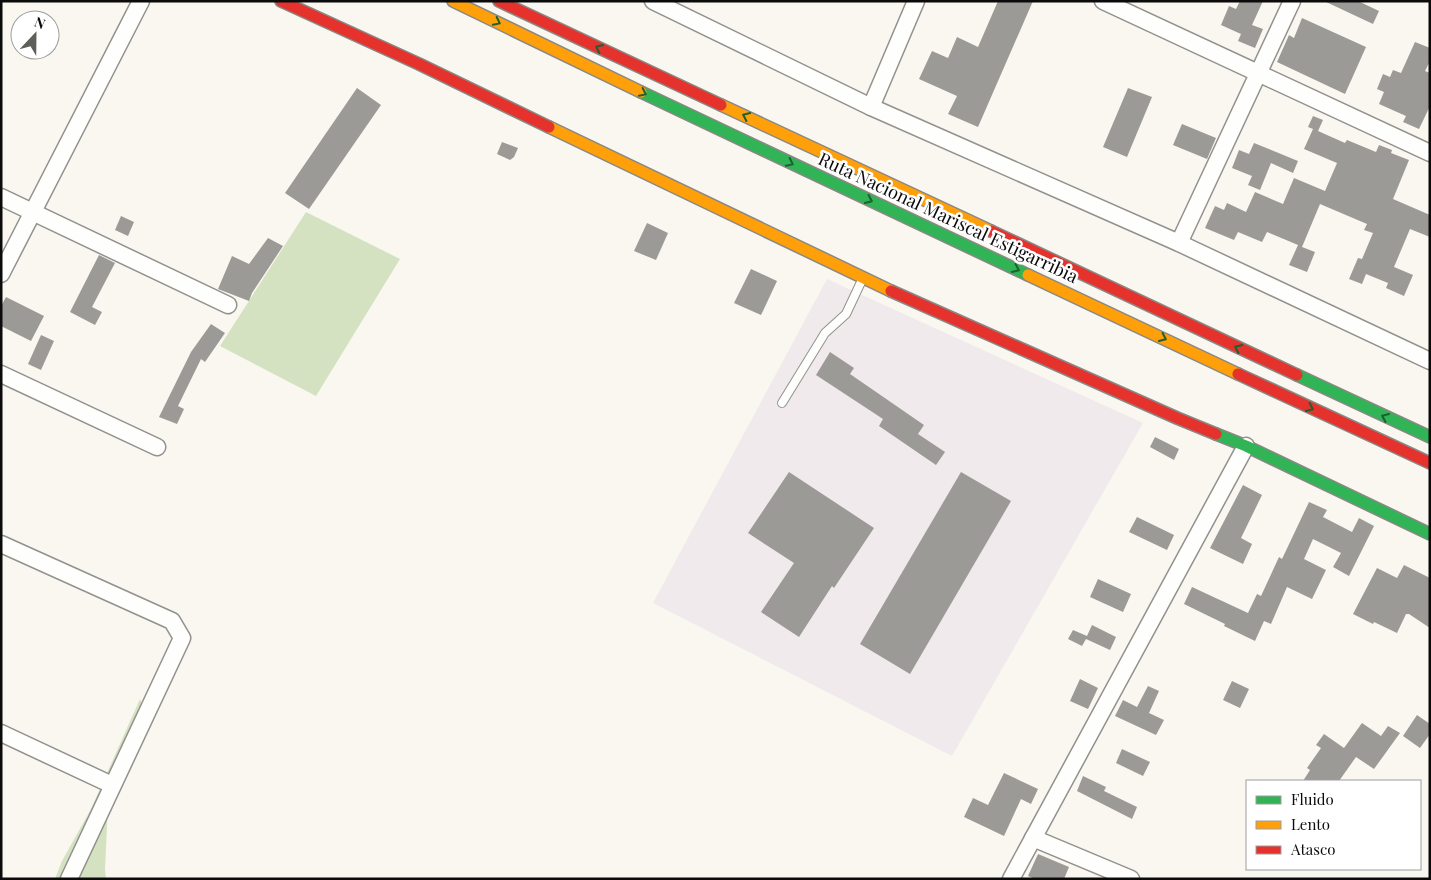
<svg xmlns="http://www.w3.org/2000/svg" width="1431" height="880" viewBox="0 0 1431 880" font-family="'Playfair Display',serif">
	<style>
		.industrial { fill: #f0eaec }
		.forest { fill: #d4e2c1 }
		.building { fill: #9c9a96 }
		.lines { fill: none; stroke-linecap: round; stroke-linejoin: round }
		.lane-casing { stroke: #92918e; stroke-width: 10 }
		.street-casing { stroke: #92918e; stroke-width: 19 }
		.fast-casing { stroke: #898885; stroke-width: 14 }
		.slow-casing { stroke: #898885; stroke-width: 14 }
		.jam-casing { stroke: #898885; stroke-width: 14 }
		.lane { stroke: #fefefd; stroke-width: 8 }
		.street { stroke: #fefefd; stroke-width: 16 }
		.fast { stroke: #30b455; stroke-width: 11 }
		.slow { stroke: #ff9f0a; stroke-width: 11 }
		.jam { stroke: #e5322d; stroke-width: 11 }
		.oneway { stroke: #1e6030 }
		.labels { text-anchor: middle; stroke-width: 5; stroke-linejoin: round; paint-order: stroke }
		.street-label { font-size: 18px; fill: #0b0b0b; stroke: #fff }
	</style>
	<rect width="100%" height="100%" fill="#f9f7f0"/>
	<path class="industrial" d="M827,279L1143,423L952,756L653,603Z"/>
	<g class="forest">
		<path d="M306,212L400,259L316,396L220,346Z"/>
		<path d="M140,699L151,726L120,777L108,805L105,869L106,879H55L62,861L91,809Z"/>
	</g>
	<g class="building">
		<path d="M998,1H1033L978,127L948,114L957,96L919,79L932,51L948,58L957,37L978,47Z"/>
		<path d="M1240,1H1263L1252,25L1263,29L1255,48L1238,41L1241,34L1221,25L1229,6L1236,9Z"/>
		<path d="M1324,1H1358L1379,11L1373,24Z"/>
		<path d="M1302,18L1366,47L1345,94L1277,62L1289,35L1294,38Z"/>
		<path d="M1415,42L1430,48V61L1425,71L1430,73V106L1419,129L1403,122L1406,116L1379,104L1384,92L1377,89L1383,74L1390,77L1393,70L1401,73Z"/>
		<path d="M357,88L381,105L309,209L285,193Z"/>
		<path d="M1128,88L1152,97L1127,157L1103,147Z"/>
		<path d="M1313,116L1323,120L1318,131L1345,143L1347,140L1376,152L1379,145L1392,150L1391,153L1409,160L1393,199L1430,215V237L1410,229L1394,267L1413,275L1404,296L1386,288L1388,283L1366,274L1362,284L1349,279L1358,258L1362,259L1373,233L1364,230L1367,224L1320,204L1302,247L1315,252L1307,272L1289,265L1298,245L1267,232L1262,242L1238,232L1234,240L1205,228L1215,206L1224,210L1227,203L1246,212L1255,192L1283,204L1294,178L1325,191L1337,163L1304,149L1313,129L1308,127Z"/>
		<path d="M1182,124L1216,138L1207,159L1173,145Z"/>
		<path d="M502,142L518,148L514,157L510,160L497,154Z"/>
		<path d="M1254,143L1298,161L1293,173L1271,163L1260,190L1248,185L1252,176L1232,168L1239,150L1249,154Z"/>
		<path d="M121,216L134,222L128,236L115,230Z"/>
		<path d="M647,223L668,233L656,260L634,251Z"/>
		<path d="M268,238L283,246L252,293L249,301L218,289L232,256L249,264Z"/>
		<path d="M99,255L115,263L92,307L102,312L95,325L70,312Z"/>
		<path d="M751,269L777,281L761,315L734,303Z"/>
		<path d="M6,297L44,316L31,341L1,326V306Z"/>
		<path d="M211,324L225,333L205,362L201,359L178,406L184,409L177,424L159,417L191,352Z"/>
		<path d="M41,335L54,341L41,370L28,364Z"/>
		<path d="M830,352L854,368L850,374L924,425L918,434L945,452L936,465L879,426L883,419L816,375Z"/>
		<path d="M1155,437L1179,449L1174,460L1150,447Z"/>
		<path d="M789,472L874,528L834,588L832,586L799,637L761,612L794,563L748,533Z"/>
		<path d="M961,472L1011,501L910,674L860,644Z"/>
		<path d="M1243,485L1262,495L1241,538L1252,544L1243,564L1210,548Z"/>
		<path d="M1309,502L1327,510L1323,517L1352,532L1359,518L1374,526L1349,576L1333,567L1341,553L1313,539L1304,559L1326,570L1312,599L1287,587L1271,624L1264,621L1255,641L1224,626L1225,624L1184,604L1192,587L1248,613L1257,594L1261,596L1279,557L1282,559Z"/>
		<path d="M1137,517L1174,535L1167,550L1129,532Z"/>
		<path d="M1404,565L1430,578V628L1409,614H1406L1397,633L1374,622L1373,624L1353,614L1377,568L1397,578Z"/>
		<path d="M1098,579L1131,594L1123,612L1090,597Z"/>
		<path d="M1092,625L1116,637L1110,650L1086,639L1082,646L1068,639L1073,630L1087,636Z"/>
		<path d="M1080,679L1098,688L1088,709L1070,701Z"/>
		<path d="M1232,681L1249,689L1240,708L1223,700Z"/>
		<path d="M1148,686L1159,691L1149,713L1164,720L1156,735L1115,716L1123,700L1137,707Z"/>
		<path d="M1417,715L1430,724V734L1420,748L1403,736Z"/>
		<path d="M1362,723L1381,736L1388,726L1400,733L1374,769L1356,757L1339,781H1303L1310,770L1307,768L1321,748L1316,745L1324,734L1344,748Z"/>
		<path d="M1122,749L1150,762L1143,776L1116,763Z"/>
		<path d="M1004,773L1038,789L1031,804L1021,799L1004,836L964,817L973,798L988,805Z"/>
		<path d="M1083,776L1106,787L1104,791L1137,807L1132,819L1077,791Z"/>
		<path d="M1038,854L1069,867L1064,879H1035L1028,876Z"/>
	</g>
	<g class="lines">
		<defs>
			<path id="lane" d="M782,403L825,333L846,314L862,280"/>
			<g id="street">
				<path d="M653,1L871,107L1179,243L1430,361"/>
				<path d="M1103,1L1430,153"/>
				<path d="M871,107L916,1"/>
				<path d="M1,197L228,305"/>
				<path d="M1179,243L1292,1"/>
				<path d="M1,274L141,1"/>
				<path d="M1,374L157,447"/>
				<path d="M1,544L172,621L182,638L69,879"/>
				<path d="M1,733L112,785"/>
				<path d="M1033,838L1131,879"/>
				<path d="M1011,879L1246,446"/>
			</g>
			<g id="fast">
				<path d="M641,92L1028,275"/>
				<path d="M1297,375L1430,437"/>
				<path d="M1216,434L1246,446L1430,534"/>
			</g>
			<g id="slow">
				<path d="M453,1L641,92"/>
				<path d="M721,105L991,231"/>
				<path d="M549,127L891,291"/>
				<path d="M1028,275L1238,374"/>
			</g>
			<g id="jam">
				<path d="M281,1L419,64L549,127"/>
				<path d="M499,1L721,105"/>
				<path d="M991,231L1297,375"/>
				<path d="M891,291L1177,418L1216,434"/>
				<path d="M1238,374L1430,463"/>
			</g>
		</defs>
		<use href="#lane" class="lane-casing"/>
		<use href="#street" class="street-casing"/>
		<use href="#fast" class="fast-casing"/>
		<use href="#slow" class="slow-casing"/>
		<use href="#jam" class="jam-casing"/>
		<use href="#lane" class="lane"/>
		<use href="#street" class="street"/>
		<use href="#fast" class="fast"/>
		<use href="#slow" class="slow"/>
		<use href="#jam" class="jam"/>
	</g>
	<defs><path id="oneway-chevron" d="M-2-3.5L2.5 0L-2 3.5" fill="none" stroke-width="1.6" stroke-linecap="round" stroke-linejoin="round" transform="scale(1.25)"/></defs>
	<g class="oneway">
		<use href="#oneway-chevron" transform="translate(497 22) rotate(26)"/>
		<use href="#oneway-chevron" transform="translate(599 48) rotate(-155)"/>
		<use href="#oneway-chevron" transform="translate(643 93) rotate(26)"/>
		<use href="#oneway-chevron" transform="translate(746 116) rotate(-155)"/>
		<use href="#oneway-chevron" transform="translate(790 163) rotate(26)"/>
		<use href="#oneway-chevron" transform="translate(869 200) rotate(25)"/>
		<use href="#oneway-chevron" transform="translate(1016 269) rotate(25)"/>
		<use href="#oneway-chevron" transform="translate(1163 338) rotate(25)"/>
		<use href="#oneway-chevron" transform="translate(1238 348) rotate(-155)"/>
		<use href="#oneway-chevron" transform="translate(1310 408) rotate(25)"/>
		<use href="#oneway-chevron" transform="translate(1385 417) rotate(-156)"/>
	</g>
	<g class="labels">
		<g class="street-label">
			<text transform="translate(948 218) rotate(25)" y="6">Ruta Nacional Mariscal Estigarribia</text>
		</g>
	</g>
	<rect width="1431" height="880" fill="none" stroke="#0b0b0b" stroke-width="5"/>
	<rect x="1246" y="780" width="175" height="90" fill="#ffffff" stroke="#9d9d9d"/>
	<rect x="1256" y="796" width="25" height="8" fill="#30b455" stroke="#9d9d9d"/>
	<text x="1291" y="805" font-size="15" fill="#0b0b0b">Fluido</text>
	<rect x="1256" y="821" width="25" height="8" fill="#ff9f0a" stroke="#9d9d9d"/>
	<text x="1291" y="830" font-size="15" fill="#0b0b0b">Lento</text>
	<rect x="1256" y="846" width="25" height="8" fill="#e5322d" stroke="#9d9d9d"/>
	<text x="1291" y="855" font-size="15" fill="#0b0b0b">Atasco</text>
	<g transform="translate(35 35) rotate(22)"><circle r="24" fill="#ffffff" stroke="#9d9d9d"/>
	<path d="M0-4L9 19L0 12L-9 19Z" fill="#5e5e5b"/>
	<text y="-8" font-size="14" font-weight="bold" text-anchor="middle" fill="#0b0b0b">N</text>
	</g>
</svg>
